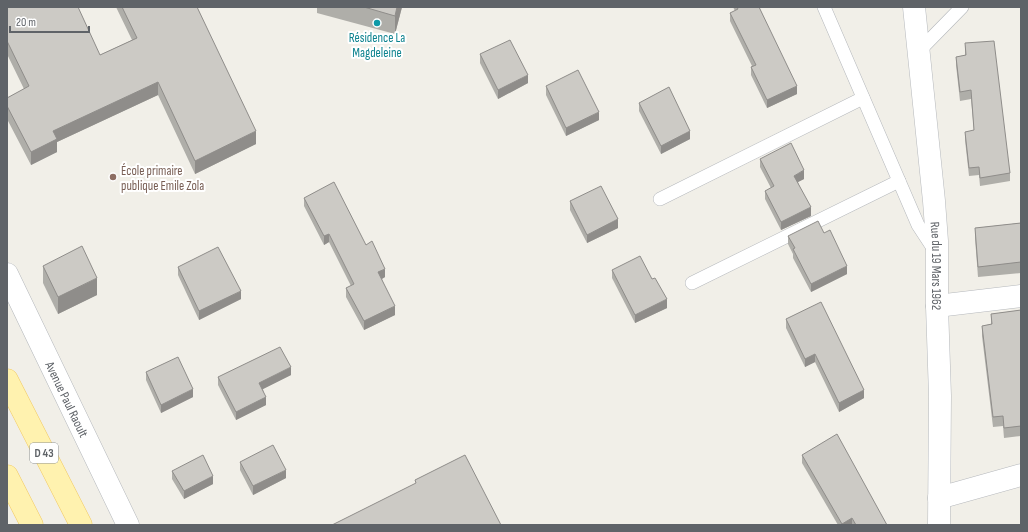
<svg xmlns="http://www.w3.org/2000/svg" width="1028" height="532" viewBox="0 0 1028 532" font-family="'Sofia Sans Condensed',sans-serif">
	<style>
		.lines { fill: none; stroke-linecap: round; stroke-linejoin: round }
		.lane-casing { stroke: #b5b8bc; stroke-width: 14 }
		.street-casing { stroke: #b5b8bc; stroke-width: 23 }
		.primary-casing { stroke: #f2c960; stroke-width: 23 }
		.lane { stroke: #fff; stroke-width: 13 }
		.street { stroke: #fff; stroke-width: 22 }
		.primary { stroke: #fff2af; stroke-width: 22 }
		.wall { fill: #afaea9 }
		.shaded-wall { fill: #8f8d8a }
		.building { fill: #cccac5; stroke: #8f8d8a }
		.culture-dot { fill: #0f9aa8; stroke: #fff; stroke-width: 1.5 }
		.education-dot { fill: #8d6e63; stroke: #fff; stroke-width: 1.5 }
		.labels { text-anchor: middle; stroke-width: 4; stroke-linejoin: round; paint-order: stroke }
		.shield { fill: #fff; stroke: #8f9295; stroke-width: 1 }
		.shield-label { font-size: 12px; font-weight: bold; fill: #5f6368 }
		.culture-label { font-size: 13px; fill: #0d838f; stroke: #fff }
		.education-label { font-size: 13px; fill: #785e54; stroke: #fff; text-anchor: start }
		.street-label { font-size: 13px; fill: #5f6368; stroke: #fff }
	</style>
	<rect width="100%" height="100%" fill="#f1efe8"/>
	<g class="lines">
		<defs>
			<g id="lane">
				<path d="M824,7L918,225L935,251"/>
				<path d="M918,52L962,7"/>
				<path d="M660,199L863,98"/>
				<path d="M692,283L899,181"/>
			</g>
			<g id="street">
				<path id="s1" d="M914,7L934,201L937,241V306L940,396L939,525"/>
				<path id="s2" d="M7,274L128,525"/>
				<path d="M937,306L1021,296"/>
				<path d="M939,498L1021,475"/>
			</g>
			<g id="primary">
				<path d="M7,380L81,525"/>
				<path d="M7,476L32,525"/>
			</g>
		</defs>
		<use href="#lane" class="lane-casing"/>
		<use href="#street" class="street-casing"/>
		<use href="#primary" class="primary-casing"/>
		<use href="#lane" class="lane"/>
		<use href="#street" class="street"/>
		<use href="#primary" class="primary"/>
	</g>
	<g class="wall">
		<path d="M7,7L100,55L132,40L116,7H197L256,144L195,174L158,95L57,142V152L31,165L7,119V98L24,89L7,54Z"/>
		<path d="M317,7H402L395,34L317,13Z"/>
		<path d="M733,7H759L797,94L767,108L751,75V67L752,66L730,21V13L735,11Z"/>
		<path d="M965,43L1010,173V181L980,186L979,175L969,176L965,140V132L974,131L971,99L960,101L956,65V57L965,55Z"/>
		<path d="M480,54L528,83L498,99L480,63Z"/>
		<path d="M546,86L599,120L566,136L546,95Z"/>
		<path d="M639,103L690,139L661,154L639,111Z"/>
		<path d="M760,159L804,179L798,182L811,216L781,230L765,199V191L771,188L760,167Z"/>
		<path d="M304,198L366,245L385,277L382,279L395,315L364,330L346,297V288L351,286L329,242L324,245L304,206Z"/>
		<path d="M570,201L618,228L587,243L570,210Z"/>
		<path d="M1021,223V273L978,277L975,238V228Z"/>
		<path d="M824,233L847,274L811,292L793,258V254L788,244V236Z"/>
		<path d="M43,266L97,295L58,314L43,283Z"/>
		<path d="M178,267L241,299L199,320L178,275Z"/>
		<path d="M612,270L667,308L635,323L612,278Z"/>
		<path d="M1021,310V436L1004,438L1003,426L993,427L982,336V326L991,324V314Z"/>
		<path d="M786,319L864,398L839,412L815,362L805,367L786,328Z"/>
		<path d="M146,372L193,397L161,413L146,380Z"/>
		<path d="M291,375L263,389L266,405L236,420L218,385V377Z"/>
		<path d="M802,455L887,525H838L802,463Z"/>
		<path d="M240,462L286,478L253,495L240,470Z"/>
		<path d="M172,471L213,484L184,499L172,479Z"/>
	</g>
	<g class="shaded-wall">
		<path d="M397,7H402L395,34V16Z"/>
		<path d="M528,75V83L498,99V90Z"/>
		<path d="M158,82V95L57,142V152L31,165V152L53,131Z"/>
		<path d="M797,86V94L767,108V100Z"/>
		<path d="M599,112V120L566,136V128Z"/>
		<path d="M256,131V144L195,174V161Z"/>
		<path d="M690,131V139L661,154V146Z"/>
		<path d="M804,170V179L794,184V176Z"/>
		<path d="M811,207V216L781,230V222Z"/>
		<path d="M618,219V228L587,243V235Z"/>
		<path d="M329,234V242L324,245V236Z"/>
		<path d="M847,266V274L811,292V284Z"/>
		<path d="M385,269V277L378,281V272Z"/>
		<path d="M97,278V295L58,314V297Z"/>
		<path d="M241,291V299L199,320V311Z"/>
		<path d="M667,299V308L635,323V315Z"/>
		<path d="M395,306V315L364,330V321Z"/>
		<path d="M815,354V362L805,367V359Z"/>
		<path d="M291,367V375L259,391V383Z"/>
		<path d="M193,389V397L161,413V405Z"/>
		<path d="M864,390V398L839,412V403Z"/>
		<path d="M266,397V405L236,420V412Z"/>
		<path d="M286,470V478L253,495V486Z"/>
		<path d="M213,476V484L184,499V491Z"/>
		<path d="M852,518V525H842V524Z"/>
	</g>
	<g class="building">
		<path d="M7,7H78L100,55L137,38L122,7H197L256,131L195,161L158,82L53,131L57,139L31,152L7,106V98L29,86L7,41Z"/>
		<path d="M364,7H397L395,16Z"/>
		<path d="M737,7H759L797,86L767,100L751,67L756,65L730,13L738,9Z"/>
		<path d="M510,40L528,75L498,90L480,54Z"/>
		<path d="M994,41L1010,173L980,178L979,167L969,168L965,132L974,130L971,90L960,92L956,57L966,55L965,43Z"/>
		<path d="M578,70L599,112L566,128L546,86Z"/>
		<path d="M669,87L690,131L661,146L639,103Z"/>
		<path d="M791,143L804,170L794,176L811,207L781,222L765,191L774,186L760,159Z"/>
		<path d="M334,182L366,245L372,241L385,269L378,272L395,306L364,321L346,288L354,284L329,234L324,236L304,198Z"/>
		<path d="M601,186L618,219L587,235L570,201Z"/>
		<path d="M818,221L824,233L830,230L847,266L811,284L793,249L795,248L788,236Z"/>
		<path d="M1021,223V262L978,267L975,228Z"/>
		<path d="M82,246L97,278L58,297L43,266Z"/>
		<path d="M218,247L241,291L199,311L178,267Z"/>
		<path d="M640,256L652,279L655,278L667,299L635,315L612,270Z"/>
		<path d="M821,302L864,390L839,403L815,354L805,359L786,319Z"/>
		<path d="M1021,310V426L1004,428L1003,416L993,417L982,326L992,324L991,314Z"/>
		<path d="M280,347L291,367L259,383L266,397L236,412L218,377Z"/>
		<path d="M178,357L193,389L161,405L146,372Z"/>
		<path d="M837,434L887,525H856L852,518L842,524L802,455Z"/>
		<path d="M273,445L286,470L253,486L240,462Z"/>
		<path d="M203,455L213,476L184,491L172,471Z"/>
		<path d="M465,455L501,525H332L416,483L415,480Z"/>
	</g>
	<circle class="culture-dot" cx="377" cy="23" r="4"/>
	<circle class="education-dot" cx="113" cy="177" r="4"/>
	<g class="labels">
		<rect class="shield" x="30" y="443" width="28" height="20" rx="3"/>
		<g class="shield-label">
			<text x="44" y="457">D 43</text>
		</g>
		<g class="culture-label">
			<text x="377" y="42">Résidence La<tspan x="377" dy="15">Magdeleine</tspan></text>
		</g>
		<g class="education-label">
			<text x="121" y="175">École primaire<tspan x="121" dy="15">publique Emile Zola</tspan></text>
		</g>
		<g class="street-label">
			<text dy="5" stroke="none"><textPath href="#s1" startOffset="260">Rue du 19 Mars 1962</textPath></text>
			<text dy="5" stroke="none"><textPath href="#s2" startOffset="139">Avenue Paul Raoult</textPath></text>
		</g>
	</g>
	<rect width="1028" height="532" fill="none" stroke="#5f6368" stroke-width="16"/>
	<path d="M10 26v6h79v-6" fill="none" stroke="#5f6368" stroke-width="2"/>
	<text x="16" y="26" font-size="12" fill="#5f6368" stroke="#ffffff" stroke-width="3" paint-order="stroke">20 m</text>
</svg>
